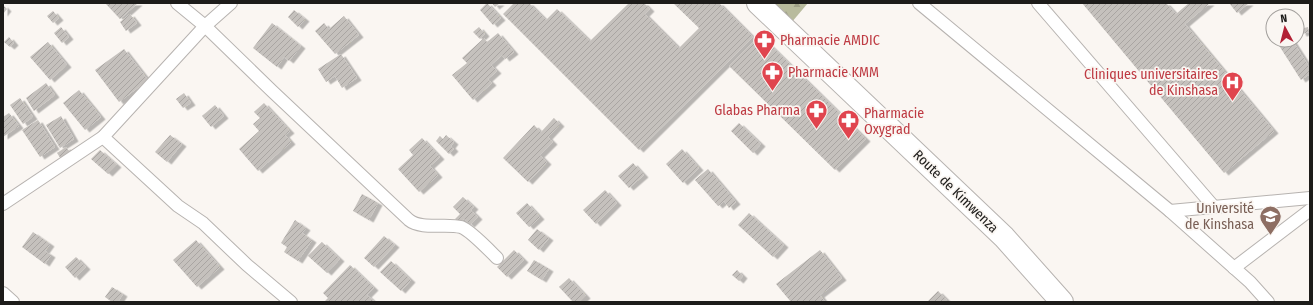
<svg xmlns="http://www.w3.org/2000/svg" width="1313" height="305" viewBox="0 0 1313 305" font-family="'Fira Sans Condensed',sans-serif">
	<style>
		.forest { fill: url(#forest-firs) }
		.building { fill: url(#building-hatch); filter: url(#shadow) }
		.lines { fill: none; stroke-linecap: round; stroke-linejoin: round }
		.service-casing { stroke: #b7b3b0; stroke-width: 14 }
		.tertiary-casing { stroke: #b7b3b0; stroke-width: 24 }
		.service { stroke: #fff; stroke-width: 12 }
		.tertiary { stroke: #fff; stroke-width: 22 }
		.labels { text-anchor: middle; stroke-width: 3.5; stroke-linejoin: round; paint-order: stroke }
		.health-label { font-size: 14px; fill: #be3a42; stroke: #faf6f2; text-anchor: start }
		.street-label { font-size: 14px; fill: #1d1c1a; stroke: #faf6f2 }
		.education-label { font-size: 14px; fill: #785e54; stroke: #faf6f2; text-anchor: end }
	</style>
	<defs>
		<pattern id="forest-firs" width="22" height="20" patternUnits="userSpaceOnUse"><rect width="22" height="20" fill="#b9bb9d"/><path d="M5 1l3.5 6h-7zM16 11l3.5 6h-7z" fill="#9fa087"/></pattern>
		<pattern id="building-hatch" width="6" height="6" patternUnits="userSpaceOnUse"><rect width="6" height="6" fill="#c5c1bd"/><path d="M-1 1l2-2M0 6l6-6M5 7l2-2" fill="none" stroke="#a9a5a2"/></pattern>
		<filter id="shadow"><feDropShadow dx="4.5" dy="2.5" stdDeviation="0" flood-color="#0004"/></filter>
	</defs>
	<rect width="100%" height="100%" fill="#faf6f2"/>
	<path class="forest" d="M758,3H808L786,29Z"/>
	<g class="building">
		<path d="M105,3H138L120,19Z"/>
		<path d="M487,3L501,18L493,25L480,10Z"/>
		<path d="M492,3H500L495,7Z"/>
		<path d="M514,3H529L546,20L557,9L590,41L629,3H644L650,9L645,14L679,48L699,28L673,3H719L753,37L639,150L503,14Z"/>
		<path d="M1082,3H1166L1176,14L1189,3H1210L1185,24L1274,131L1224,173Z"/>
		<path d="M1229,3H1249L1237,13Z"/>
		<path d="M3,5L7,9L3,14Z"/>
		<path d="M294,10L305,19L298,27L288,17Z"/>
		<path d="M53,11L59,18L53,23L47,16Z"/>
		<path d="M130,14L137,23L126,31L120,22Z"/>
		<path d="M344,16L359,35L335,54L315,31L324,23L329,29Z"/>
		<path d="M272,23L301,46L289,61L284,57L277,67L253,48Z"/>
		<path d="M61,27L69,37L62,43L54,33Z"/>
		<path d="M479,27L485,34L480,39L473,32Z"/>
		<path d="M1308,27L1309,32L1302,34L1300,29Z"/>
		<path d="M498,33L514,52L505,59L502,55L491,65L497,71L488,79L492,83L473,100L452,75L467,63L462,58L484,38L487,42Z"/>
		<path d="M760,35L866,139L835,170L729,66Z"/>
		<path d="M9,37L14,43L10,47L4,42Z"/>
		<path d="M1284,40H1292L1310,68V74L1301,80L1278,44Z"/>
		<path d="M48,42L67,65L50,80L30,57Z"/>
		<path d="M124,49L148,80L119,102L95,70Z"/>
		<path d="M341,54L357,78L342,88L335,76L326,82L318,69Z"/>
		<path d="M46,83L55,95L34,111L26,98Z"/>
		<path d="M79,90L101,117L85,130L63,103Z"/>
		<path d="M184,93L191,103L183,108L176,99Z"/>
		<path d="M20,98L33,117L23,124L10,105Z"/>
		<path d="M264,103L290,131L285,135L291,142L258,171L239,149L259,131L253,124L260,118L254,112Z"/>
		<path d="M215,105L224,116L211,127L202,116Z"/>
		<path d="M9,113L19,126L3,137V117Z"/>
		<path d="M61,116L74,139L60,148L46,125Z"/>
		<path d="M554,118L560,124L548,137L553,142L540,155L547,162L528,182L503,158L534,125L541,132Z"/>
		<path d="M38,120L55,147L40,157L22,130Z"/>
		<path d="M739,123L761,144L753,153L731,131Z"/>
		<path d="M170,135L182,144L167,162L155,152Z"/>
		<path d="M446,135L454,142L451,146L454,149L449,154L436,141L440,136L443,139Z"/>
		<path d="M422,138L440,157L430,166L438,175L419,192L398,169L413,155L409,150Z"/>
		<path d="M66,147L70,152L61,159L57,153Z"/>
		<path d="M682,149L699,168L683,183L666,164Z"/>
		<path d="M100,150L117,165L108,174L91,159Z"/>
		<path d="M633,163L644,175L629,188L618,176Z"/>
		<path d="M708,169L736,202L729,208L724,201L718,206L695,180Z"/>
		<path d="M605,190L617,203L596,224L583,210Z"/>
		<path d="M362,194L378,203L369,220L353,211Z"/>
		<path d="M463,197L474,207L471,210L478,217L470,225L464,219L460,223L455,219L460,214L453,207Z"/>
		<path d="M527,203L540,217L529,227L516,213Z"/>
		<path d="M749,213L784,245L773,257L738,225Z"/>
		<path d="M295,220L306,228L302,233L312,240L298,261L284,252L287,247L281,243Z"/>
		<path d="M537,229L549,238L539,250L528,240Z"/>
		<path d="M33,232L50,244L45,251L51,255L45,264L22,247Z"/>
		<path d="M384,236L395,245L374,267L364,258Z"/>
		<path d="M196,240L220,267L197,287L173,260Z"/>
		<path d="M322,242L340,259L327,273L308,256Z"/>
		<path d="M514,250L524,260L507,277L497,267Z"/>
		<path d="M820,250L842,278L820,295L825,302H791L776,284Z"/>
		<path d="M76,257L86,267L75,278L65,267Z"/>
		<path d="M534,260L549,269L542,280L527,271Z"/>
		<path d="M391,261L411,280L401,291L380,272Z"/>
		<path d="M350,265L374,288L367,295L375,302H324L328,298L323,293Z"/>
		<path d="M737,270L743,276L739,281L732,275Z"/>
		<path d="M569,278L586,296L580,302H573L559,287Z"/>
		<path d="M112,287L123,294L118,302H112L105,297Z"/>
		<path d="M938,291L949,302H927Z"/>
	</g>
	<g class="lines">
		<defs>
			<g id="service">
				<path d="M177,3L205,26L272,91L409,220C421,230 447,223 461,227C470,230 489,250 497,258"/>
				<path d="M919,3L1170,211L1250,282L1268,302"/>
				<path d="M1038,3L1214,207"/>
				<path d="M103,137L178,206L203,223L247,265L291,302"/>
				<path d="M3,204L103,137L205,26L231,3"/>
				<path d="M1170,211L1310,198"/>
				<path d="M1234,268L1310,210"/>
				<path d="M3,293L13,302"/>
			</g>
			<path id="tertiary" d="M758,3L1004,237L1062,302"/>
		</defs>
		<use href="#service" class="service-casing"/>
		<use href="#tertiary" class="tertiary-casing"/>
		<use href="#service" class="service"/>
		<use href="#tertiary" class="tertiary"/>
	</g>
	<defs>
		<symbol id="pharmacy-pin" viewBox="-11 -11 22 30"><path d="M0 17L-7.5 6A9.5 9.5 0 1 1 7.5 6Z" fill="#e0444e" stroke="#faf6f2"/><path d="M-2-6h4v4h4v4h-4v4h-4v-4h-4v-4h4Z" fill="#fff"/></symbol>
		<symbol id="hospital-pin" viewBox="-11 -11 22 30"><path d="M0 17L-7.5 6A9.5 9.5 0 1 1 7.5 6Z" fill="#e0444e" stroke="#faf6f2"/><path d="M-5-5h3v3.5h4V-5h3V5h-3V1.5h-4V5h-3Z" fill="#fff"/></symbol>
		<symbol id="university-pin" viewBox="-11 -11 22 30"><path d="M0 17L-7.5 6A9.5 9.5 0 1 1 7.5 6Z" fill="#8d6e63" stroke="#faf6f2"/><path d="M0-5L7-2L0 1L-7-2ZM-4 1L0 2.5L4 1V4Q0 6-4 4Z" fill="#fff"/></symbol>
	</defs>
	<g fill-rule="evenodd">
		<use href="#pharmacy-pin" x="752" y="28" width="25" height="34"/>
		<use href="#pharmacy-pin" x="760" y="60" width="25" height="34"/>
		<use href="#hospital-pin" x="1220" y="70" width="25" height="34"/>
		<use href="#pharmacy-pin" x="804" y="98" width="25" height="34"/>
		<use href="#pharmacy-pin" x="836" y="108" width="25" height="34"/>
		<use href="#university-pin" x="1258" y="204" width="25" height="34"/>
	</g>
	<g class="labels">
		<g class="health-label">
			<text x="780" y="45">Pharmacie AMDIC</text>
			<text x="788" y="77">Pharmacie KMM</text>
			<text x="1218" y="79" text-anchor="end">Cliniques universitaires<tspan x="1218" dy="16">de Kinshasa</tspan></text>
			<text x="800" y="115" text-anchor="end">Glabas Pharma</text>
			<text x="864" y="118">Pharmacie<tspan x="864" dy="16">Oxygrad</tspan></text>
		</g>
		<g class="street-label">
			<text transform="translate(956 191) rotate(44)" y="5">Route de Kimwenza</text>
		</g>
		<g class="education-label">
			<text x="1254" y="213">Université<tspan x="1254" dy="16">de Kinshasa</tspan></text>
		</g>
	</g>
	<rect width="1313" height="305" fill="none" stroke="#1d1c1a" stroke-width="8"/>
	<g transform="translate(1285 28) rotate(353)"><circle r="19" fill="#faf6f2" stroke="#a29f9c"/>
	<path d="M0-3L7 15L0 10L-7 15Z" fill="#b22034"/>
	<text y="-6" font-size="11" font-weight="bold" text-anchor="middle" fill="#1d1c1a">N</text>
	</g>
</svg>
